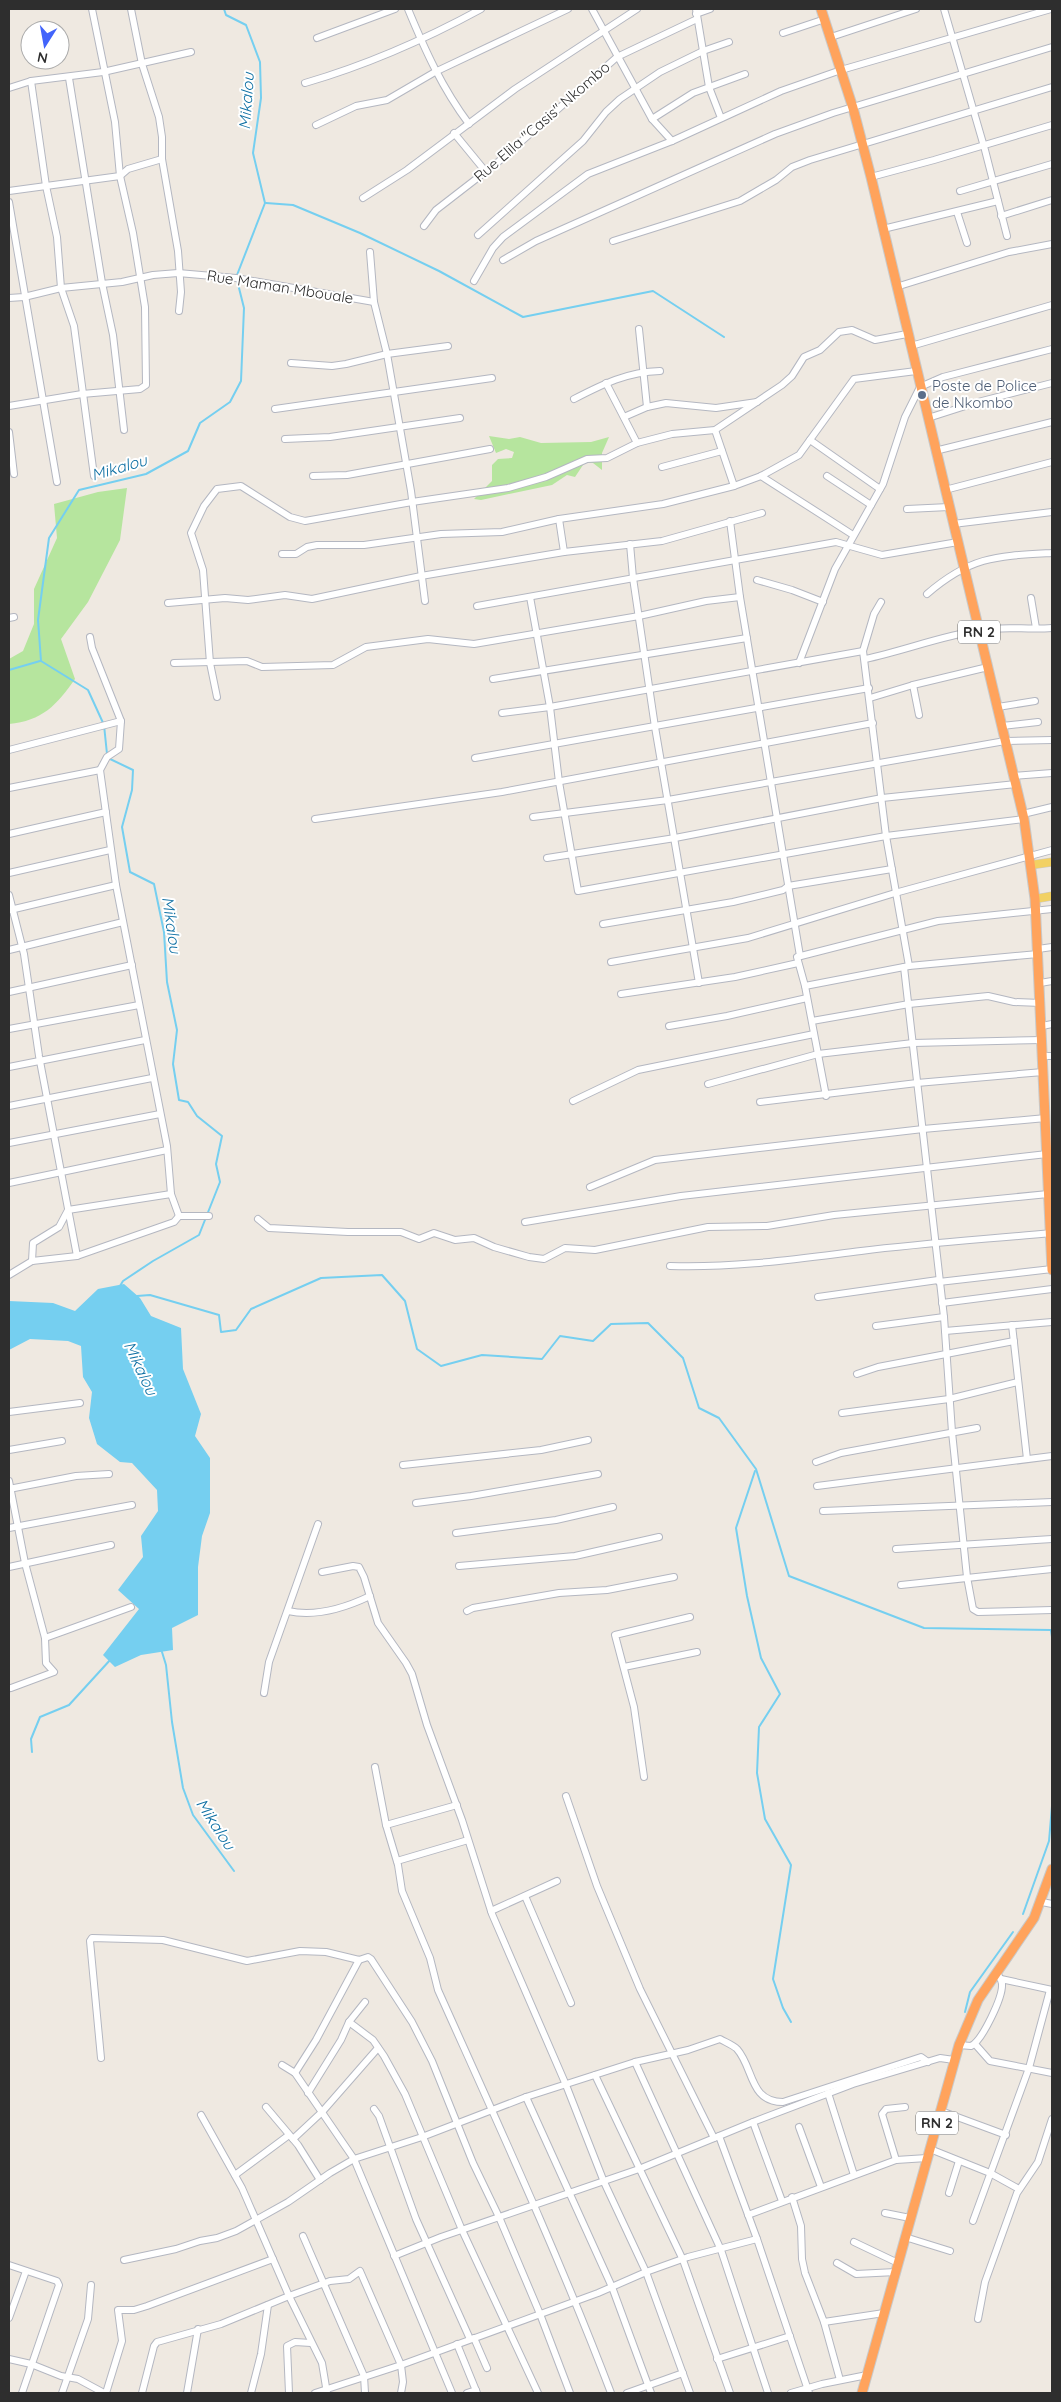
<svg xmlns="http://www.w3.org/2000/svg" width="1061" height="2402" viewBox="0 0 1061 2402" font-family="Quicksand,sans-serif">
	<style>
		.green { fill: #b6e59e }
		.water { fill: #75cff0 }
		.lines { fill: none; stroke-linecap: round; stroke-linejoin: round }
		.stream { stroke: #75cff0; stroke-width: 2 }
		.minor-casing { stroke: #b4b7c1; stroke-width: 8 }
		.major-casing { stroke: #c9c9c9; stroke-width: 9 }
		.highway-casing { stroke: #c9c9c9; stroke-width: 11 }
		.minor { stroke: #fff; stroke-width: 6 }
		.major { stroke: #f2d163; stroke-width: 8 }
		.highway { stroke: #ffa35c; stroke-width: 9 }
		.service-dot { fill: #5c6f8a; stroke: #fff; stroke-width: 2 }
		.labels { text-anchor: middle; stroke-width: 4; stroke-linejoin: round; paint-order: stroke }
		.shield { fill: #fff; stroke: #6d6d6d; stroke-width: 1 }
		.shield-label { font-size: 14px; font-weight: bold; fill: #2e2e2e }
		.street-label { font-size: 15px; fill: #2e2e2e; stroke: #fff }
		.service-label { font-size: 15px; fill: #4e5e75; stroke: #fff; text-anchor: start }
		.water-label { font-size: 16px; font-style: italic; fill: #0d6fa3; stroke: #fff }
	</style>
	<rect width="100%" height="100%" fill="#efe9e1"/>
	<g class="green">
		<path d="M489,436L509,439L520,437L541,443L591,442L609,437L602,453V470L593,463L585,462L575,477L567,475L552,485L481,500L474,499L492,481V465L498,459L512,458L514,452L506,449L496,453Z"/>
		<path d="M127,488L120,540L88,602L61,639L75,679C57,705 42,721 9,724V659L23,651L34,624V589L57,538L54,504L98,492Z"/>
	</g>
	<path class="water" d="M124,1284L140,1298L151,1316L181,1328L183,1369L201,1414L195,1436L210,1458V1513L202,1536L198,1567V1615L172,1628L173,1650L141,1655L115,1667L103,1655L139,1609L118,1590L143,1557L141,1536L158,1511L157,1490L132,1463L120,1462L97,1444L89,1418L92,1392L83,1377L81,1346L68,1341L30,1339L9,1350V1301L53,1303L75,1311L98,1289Z"/>
	<g class="lines">
		<g class="stream">
			<path d="M224,9L226,15L246,25L260,62L261,98L253,153L265,203L237,275"/>
			<path d="M266,203L293,205L360,233L439,271L523,317L653,291L724,337"/>
			<path d="M41,661L88,690L104,725L107,754"/>
			<path d="M41,661L38,620L49,538L79,490L146,474L188,451L200,423L230,402L241,381L244,308L237,280"/>
			<path d="M9,670L40,661"/>
			<path d="M108,758L133,770L132,790L122,827L130,872L154,884L164,932L167,982L177,1030L173,1064L179,1100L188,1102L197,1116L222,1136L216,1164L220,1182L199,1235L153,1261L123,1281L120,1286"/>
			<path d="M137,1296L150,1295L219,1315L221,1332L236,1330L251,1309L321,1278L382,1275L405,1301L417,1349L441,1366L482,1355L542,1359L560,1336L593,1341L611,1324L648,1323L683,1358L699,1408L719,1418L756,1469L789,1576L924,1628L1051,1630L1052,1637"/>
			<path d="M755,1471L736,1528L747,1596L761,1658L780,1694L759,1727L757,1773L765,1819L791,1865L773,1979L783,2008L791,2022"/>
			<path d="M162,1652L166,1665L172,1722L183,1788L193,1815L234,1871"/>
			<path d="M1052,1739V1742"/>
			<path d="M32,1752L31,1739L40,1717L69,1705L111,1659"/>
			<path d="M1023,1914L1049,1841L1052,1806"/>
			<path d="M965,2012L970,1992L1013,1932"/>
		</g>
		<defs>
			<g id="minor">
				<path d="M131,9L142,64L159,117L162,137V159L178,251L181,292L179,311"/>
				<path d="M408,9C425,50 442,88 469,124"/>
				<path d="M592,9L652,119L672,141"/>
				<path d="M696,9L709,87L721,118"/>
				<path d="M944,9L985,150L1007,236"/>
				<path d="M696,14L710,9"/>
				<path d="M783,33L825,19"/>
				<path d="M831,37L916,9"/>
				<path d="M317,38L395,9"/>
				<path d="M69,78L102,283L113,335L124,430"/>
				<path d="M31,81L46,186L57,237L61,288L74,326L94,476"/>
				<path d="M305,83C367,65 424,40 481,9"/>
				<path d="M9,88L31,81L103,72L191,52"/>
				<path d="M652,119L693,93L745,74"/>
				<path d="M316,125L356,106L387,100L435,72L568,9"/>
				<path d="M454,133L486,172"/>
				<path d="M871,177L934,160L1052,125"/>
				<path d="M9,191L120,176L128,169L162,159"/>
				<path d="M960,191L1052,164"/>
				<path d="M363,198L407,170L515,89L637,9"/>
				<path d="M9,202L57,482"/>
				<path d="M957,212L967,243"/>
				<path d="M1001,216L1052,200"/>
				<path d="M424,226L436,210L498,162L617,57L697,19"/>
				<path d="M883,229L998,201"/>
				<path d="M478,235L583,141L606,112L620,99L660,72L703,51L729,42"/>
				<path d="M613,241L740,201L776,180L792,167L810,160L1052,87"/>
				<path d="M370,252L374,302L387,354L411,491L425,601"/>
				<path d="M503,260L536,241L775,134L833,113L1052,47"/>
				<path d="M474,281L493,248L503,237L588,174L672,141L781,91L841,70L1051,9"/>
				<path d="M896,287L1009,252L1052,244"/>
				<path d="M9,298L24,297L61,288L122,282L153,275L178,273L236,278L374,302"/>
				<path d="M639,329L647,407"/>
				<path d="M911,346L1052,305"/>
				<path d="M291,363L332,366L346,364L387,354L448,346"/>
				<path d="M606,383L637,443"/>
				<path d="M574,399C603,384 627,372 660,371"/>
				<path d="M9,406L82,394L140,389L146,385L145,307L133,233L120,176L115,122L92,9"/>
				<path d="M275,409L492,378"/>
				<path d="M624,417L647,407L666,403L716,408L757,402"/>
				<path d="M928,418L978,402L1052,383"/>
				<path d="M715,430L734,486"/>
				<path d="M9,432L14,474"/>
				<path d="M285,439L330,437L460,418"/>
				<path d="M810,440L880,489"/>
				<path d="M935,451L1052,422"/>
				<path d="M662,467L722,451"/>
				<path d="M313,476L347,475L490,449"/>
				<path d="M761,476L853,535"/>
				<path d="M827,476L871,505"/>
				<path d="M945,490L1052,462"/>
				<path d="M907,509L949,507"/>
				<path d="M559,519L564,552"/>
				<path d="M730,521L740,597L800,956"/>
				<path d="M953,524L1052,512"/>
				<path d="M630,544L633,578L655,727L699,983"/>
				<path d="M282,554H296L307,547L317,545H364L441,534L502,532L559,519L663,504L734,486L761,476L799,455L854,379L916,371"/>
				<path d="M757,580L792,590L823,602"/>
				<path d="M927,594C971,556 997,556 1052,553"/>
				<path d="M530,597L550,707L559,782L578,891L886,836L1024,819"/>
				<path d="M1031,598L1036,628"/>
				<path d="M881,602L874,614L863,651L886,836L909,966"/>
				<path d="M168,603L225,598L248,600L285,595L312,599L421,576L564,552L662,541L762,513"/>
				<path d="M477,606L836,542L882,555L958,542"/>
				<path d="M9,618L14,617"/>
				<path d="M90,637L92,648L121,721L119,749L107,757L100,770L116,885L167,1146L171,1194L179,1216H209"/>
				<path d="M865,659C903,651 941,636 980,630C1004,626 1028,630 1052,628"/>
				<path d="M174,663L247,661L262,667L333,665L366,647L428,639L474,644L639,616L706,601L740,597"/>
				<path d="M799,663L835,569L883,484L905,417L920,387L943,377L1052,349"/>
				<path d="M493,679L747,638"/>
				<path d="M913,685L919,715"/>
				<path d="M217,697L210,663L203,570L191,533L204,506L217,489L241,486L290,517L305,521L412,502L508,488L546,477L587,459L607,458L637,443L672,434L715,430L782,385L792,376L804,357L820,350L839,332L852,330L875,340L907,334"/>
				<path d="M870,698L913,685L988,667"/>
				<path d="M998,707L1035,701"/>
				<path d="M502,713L550,707L863,651"/>
				<path d="M1002,726L1038,722"/>
				<path d="M9,750L121,721"/>
				<path d="M475,758L869,688"/>
				<path d="M1014,776L1052,773"/>
				<path d="M9,788L100,770"/>
				<path d="M1023,814L1052,807"/>
				<path d="M533,817L668,800L1005,741L1052,740"/>
				<path d="M315,819L502,792L873,723"/>
				<path d="M9,834L106,812"/>
				<path d="M547,858L675,838L882,798L1016,784"/>
				<path d="M9,873L110,850"/>
				<path d="M9,895L24,954L39,1056L77,1256"/>
				<path d="M10,910L116,885"/>
				<path d="M603,924L733,902L783,890L788,886L892,869"/>
				<path d="M1038,949L1052,947"/>
				<path d="M9,950L123,922"/>
				<path d="M611,962L748,938L895,893L1052,850"/>
				<path d="M904,967L944,1317L952,1432L967,1577L973,1609L978,1612L1052,1610"/>
				<path d="M1040,983L1052,981"/>
				<path d="M805,986L909,966L1038,954"/>
				<path d="M9,992L132,965"/>
				<path d="M621,994L735,977L798,963"/>
				<path d="M812,1021L909,1004L988,996L1014,1002L1041,1003"/>
				<path d="M669,1026L727,1016L807,998"/>
				<path d="M1042,1026L1052,1024"/>
				<path d="M9,1029L139,1005"/>
				<path d="M1043,1056H1052"/>
				<path d="M9,1067L145,1040"/>
				<path d="M708,1084L818,1054L913,1043L1042,1040"/>
				<path d="M826,1096L805,986L797,957L938,921L1052,909"/>
				<path d="M573,1101L638,1070L814,1034"/>
				<path d="M760,1102L917,1083L1043,1072"/>
				<path d="M9,1106L152,1078"/>
				<path d="M9,1143L160,1114"/>
				<path d="M9,1183L167,1150"/>
				<path d="M590,1187L655,1160L923,1129L1046,1118"/>
				<path d="M258,1219L269,1228L348,1232H401L419,1239L434,1233L455,1240L474,1238L494,1247L529,1257L544,1259L565,1248L595,1250L708,1227L767,1226L834,1215L1048,1194"/>
				<path d="M525,1222L681,1196L1047,1154"/>
				<path d="M32,1261L33,1243L59,1227L68,1210L171,1194"/>
				<path d="M670,1266C736,1268 796,1259 861,1251C924,1243 988,1239 1051,1233"/>
				<path d="M9,1275L32,1261L77,1256L174,1222L179,1216"/>
				<path d="M939,1282L1052,1269"/>
				<path d="M818,1297L938,1280"/>
				<path d="M942,1303L1052,1289"/>
				<path d="M1012,1325L1027,1459"/>
				<path d="M876,1326L944,1317"/>
				<path d="M945,1331L1052,1322"/>
				<path d="M857,1374L878,1367L1014,1341"/>
				<path d="M9,1412L80,1403"/>
				<path d="M842,1413L949,1399L1018,1382"/>
				<path d="M9,1450L62,1441"/>
				<path d="M816,1462L841,1453L977,1428"/>
				<path d="M403,1465L541,1450L588,1440"/>
				<path d="M9,1481L25,1563L45,1638L46,1663L54,1672L11,1688"/>
				<path d="M817,1486L1052,1456"/>
				<path d="M9,1489L76,1476L109,1474"/>
				<path d="M416,1503L471,1496L598,1474"/>
				<path d="M823,1511L1052,1502"/>
				<path d="M9,1528L132,1505"/>
				<path d="M456,1533L556,1520L613,1507"/>
				<path d="M896,1549L1052,1539"/>
				<path d="M459,1566L575,1556L659,1537"/>
				<path d="M9,1567L111,1545"/>
				<path d="M322,1572L353,1566L359,1567L364,1577L378,1623L406,1663L412,1674L427,1725L462,1820L492,1914L566,2085L604,2182L646,2272L690,2393"/>
				<path d="M901,1585L1052,1569"/>
				<path d="M288,1611C315,1617 345,1608 370,1596"/>
				<path d="M467,1611L473,1608L559,1593L607,1590L674,1577"/>
				<path d="M45,1638L131,1607"/>
				<path d="M624,1667L697,1652"/>
				<path d="M264,1693L269,1662L318,1524"/>
				<path d="M375,1767L386,1825L398,1865L402,1891L430,1958L438,1990C498,2124 559,2256 611,2393"/>
				<path d="M644,1777L634,1707L615,1635L690,1617"/>
				<path d="M566,1796L597,1886L640,1989L714,2138"/>
				<path d="M386,1825L457,1805"/>
				<path d="M397,1861L468,1840"/>
				<path d="M525,1896L571,2003"/>
				<path d="M1042,1902L1052,1904"/>
				<path d="M491,1911L557,1881"/>
				<path d="M1001,1979L1052,1990"/>
				<path d="M349,2022L373,2040L384,2056L405,2094L462,2230L538,2393"/>
				<path d="M975,2044L990,2061L1052,2073"/>
				<path d="M959,2045L971,2046C982,2041 1003,1997 1002,1984C1002,1980 999,1977 997,1973"/>
				<path d="M101,2058L90,1941L92,1938L163,1940L247,1961L300,1951L326,1952L359,1960L368,1957L371,1959L412,2022L432,2061L473,2163L499,2217L540,2314L570,2393"/>
				<path d="M635,2062L721,2250L768,2393"/>
				<path d="M282,2065L295,2073L354,2159L452,2393"/>
				<path d="M295,2073L316,2040L359,1960"/>
				<path d="M595,2075L683,2260L730,2393"/>
				<path d="M308,2093L341,2040L349,2022L365,2002"/>
				<path d="M828,2093L854,2175"/>
				<path d="M526,2097L612,2287L651,2393"/>
				<path d="M266,2107L298,2145L320,2180"/>
				<path d="M374,2109L379,2116L416,2219L470,2339"/>
				<path d="M941,2111L1006,2135"/>
				<path d="M201,2115L242,2188L289,2296L322,2363L327,2393"/>
				<path d="M753,2122L782,2201"/>
				<path d="M799,2127L821,2187"/>
				<path d="M719,2136L757,2239L809,2393"/>
				<path d="M293,2139L322,2112L378,2048"/>
				<path d="M930,2149L990,2173L1019,2189"/>
				<path d="M896,2160L882,2114L886,2109L905,2107"/>
				<path d="M235,2175L289,2135"/>
				<path d="M949,2193L959,2161"/>
				<path d="M792,2197L801,2226L802,2259L805,2273L824,2322L840,2380"/>
				<path d="M885,2213L910,2218"/>
				<path d="M748,2215L896,2160L927,2158"/>
				<path d="M973,2221L1029,2068L1050,1990"/>
				<path d="M303,2236L364,2376L365,2393"/>
				<path d="M905,2237L950,2251"/>
				<path d="M854,2242L898,2263"/>
				<path d="M394,2256L441,2237L639,2169L753,2122L853,2084L940,2058L954,2060"/>
				<path d="M124,2260L176,2249L200,2241L217,2238L236,2231L288,2202L330,2173L354,2159L422,2137L526,2097L635,2062L688,2050L720,2039C725,2042 733,2045 737,2049C754,2068 749,2102 783,2102L921,2057L928,2062"/>
				<path d="M837,2263L856,2274L896,2272"/>
				<path d="M9,2265L57,2281L59,2285L22,2393"/>
				<path d="M9,2318L26,2271"/>
				<path d="M978,2319L985,2282L1017,2193L1038,2162L1052,2119"/>
				<path d="M824,2322L884,2313"/>
				<path d="M474,2338L487,2368"/>
				<path d="M457,2344L477,2393"/>
				<path d="M9,2359L31,2364L61,2376L78,2379L104,2393"/>
				<path d="M717,2359L790,2336"/>
				<path d="M62,2393L88,2319L91,2285"/>
				<path d="M106,2393L122,2341L118,2310H134L147,2306L273,2259"/>
				<path d="M142,2393L154,2346L157,2342L221,2324L289,2296L330,2281L349,2279L360,2271L401,2365L403,2382L401,2393"/>
				<path d="M187,2393L198,2329"/>
				<path d="M251,2393L261,2354L268,2305"/>
				<path d="M289,2393L287,2346L295,2342L311,2343"/>
				<path d="M315,2393L401,2365L598,2293L646,2272L688,2257L757,2239"/>
				<path d="M467,2393L476,2390"/>
				<path d="M627,2393L683,2373"/>
				<path d="M791,2393L822,2384L867,2375"/>
			</g>
			<g id="major">
				<path d="M1031,865L1052,862"/>
				<path d="M1035,899L1052,896"/>
			</g>
			<g id="highway">
				<path d="M821,9L853,108L871,177L1024,819L1035,899L1052,1270"/>
				<path d="M862,2393L959,2045L978,2000L1034,1918L1052,1869"/>
			</g>
		</defs>
		<use href="#minor" class="minor-casing"/>
		<use href="#major" class="major-casing"/>
		<use href="#highway" class="highway-casing"/>
		<use href="#minor" class="minor"/>
		<use href="#major" class="major"/>
		<use href="#highway" class="highway"/>
	</g>
	<circle class="service-dot" cx="922" cy="395" r="5"/>
	<g class="labels">
		<g class="shield">
			<rect x="958" y="620.5" width="42" height="23" rx="4"/>
			<rect x="916" y="2111.5" width="42" height="23" rx="4"/>
		</g>
		<g class="shield-label">
			<text x="979" y="637">RN 2</text>
			<text x="937" y="2128">RN 2</text>
		</g>
		<g class="street-label">
			<text transform="translate(542 122) rotate(-41)" y="5">Rue Elila "Casis" Nkombo</text>
			<text transform="translate(280 287) rotate(9)" y="5">Rue Maman Mbouale</text>
		</g>
		<g class="service-label">
			<text x="932" y="391">Poste de Police<tspan x="932" dy="17">de Nkombo</tspan></text>
		</g>
		<g class="water-label">
			<text transform="translate(246 101) rotate(-86)" y="6">Mikalou</text>
			<text transform="translate(119 467) rotate(-16)" y="6">Mikalou</text>
			<text transform="translate(172 925) rotate(82)" y="6">Mikalou</text>
			<text transform="translate(141 1368) rotate(65)" y="6">Mikalou</text>
			<text transform="translate(216 1824) rotate(57)" y="6">Mikalou</text>
		</g>
	</g>
	<rect width="1061" height="2402" fill="none" stroke="#2e2e2e" stroke-width="20"/>
	<g transform="translate(45 45) rotate(191)"><circle r="24" fill="#ffffff" stroke="#ababab"/>
	<path d="M0-4L9 19L0 12L-9 19Z" fill="#4264fb"/>
	<text y="-8" font-size="14" font-weight="bold" text-anchor="middle" fill="#2e2e2e">N</text>
	</g>
</svg>
